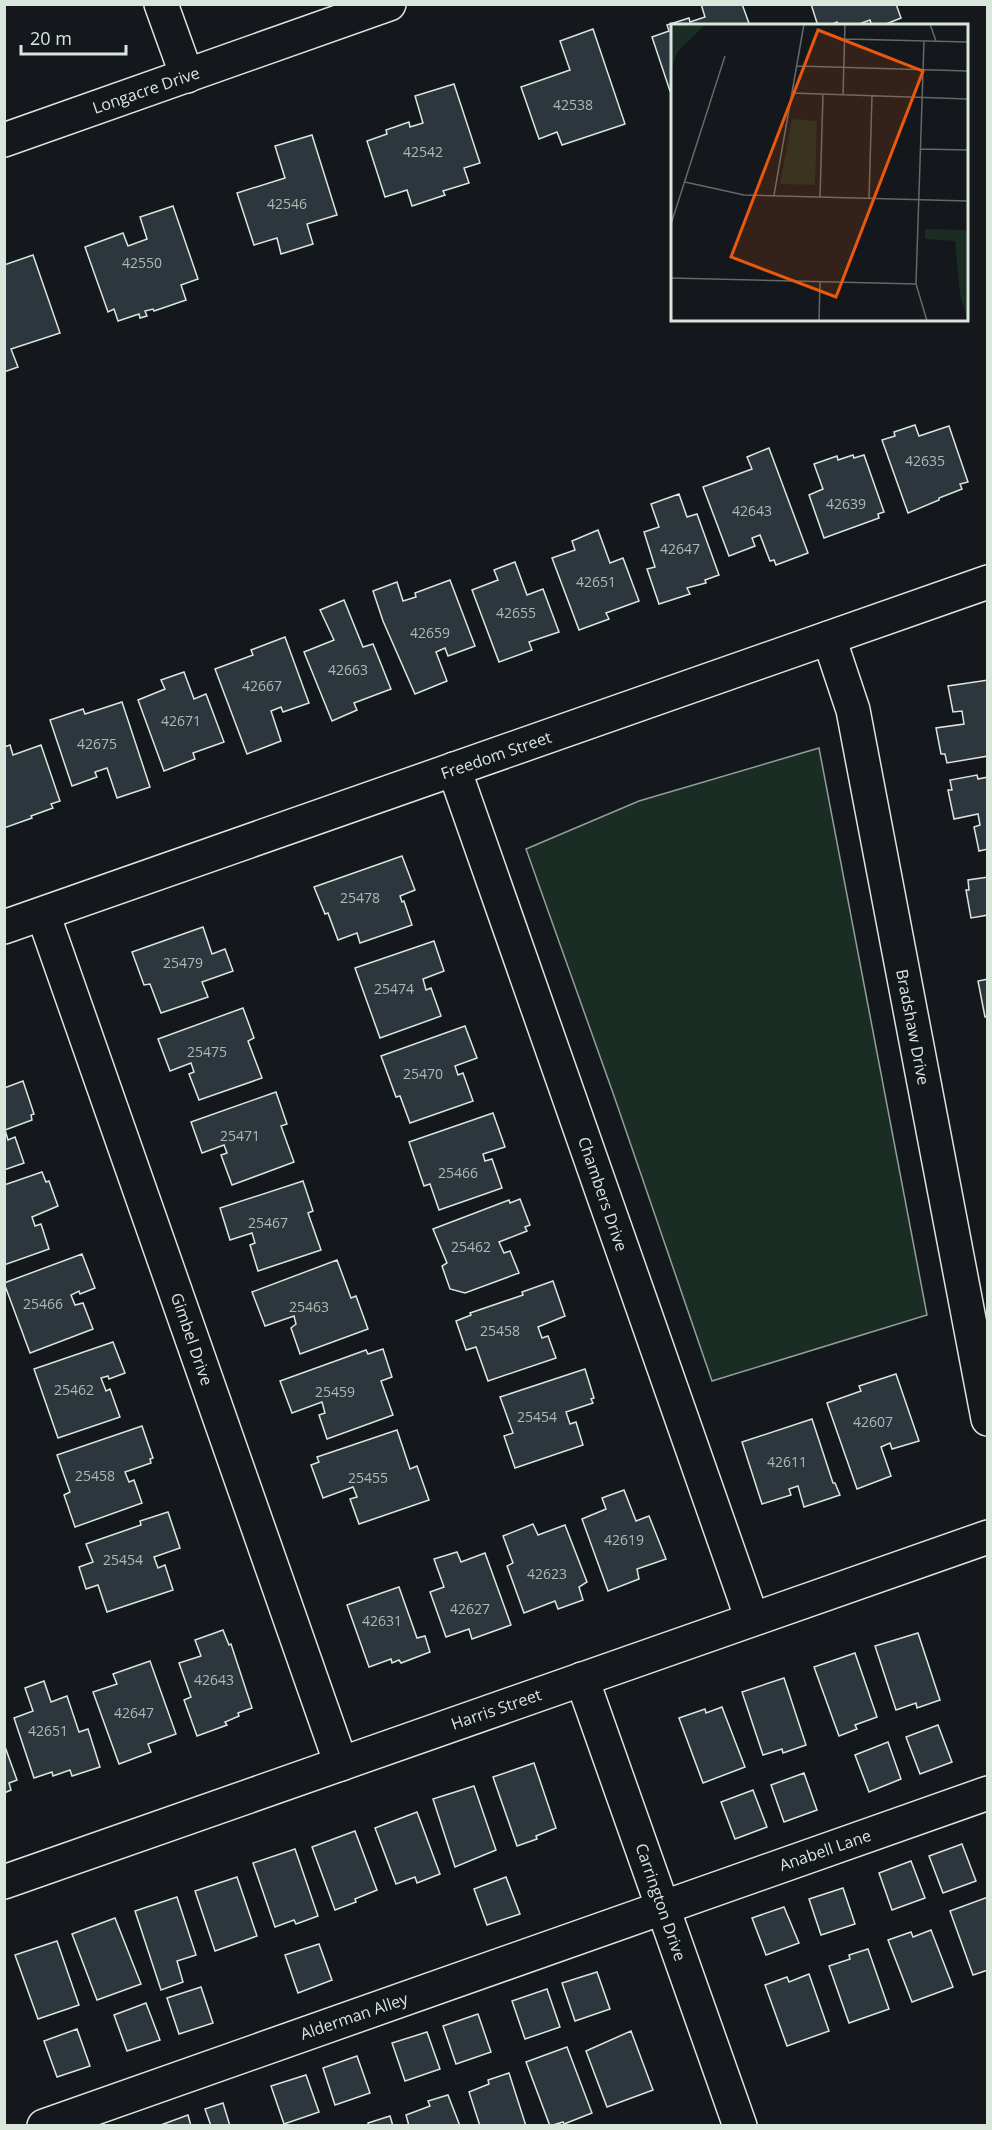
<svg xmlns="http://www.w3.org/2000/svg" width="992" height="2130" viewBox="0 0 992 2130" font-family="'Open Sans',sans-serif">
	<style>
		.green { fill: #1a2d24; stroke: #939e99; stroke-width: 1.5 }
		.building { fill: #2c363c; stroke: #d8e6dc; stroke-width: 1.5 }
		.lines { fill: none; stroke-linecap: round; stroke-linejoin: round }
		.minor-casing { stroke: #d8e6dc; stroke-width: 36 }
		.minor { stroke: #14181c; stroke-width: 33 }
		.labels { text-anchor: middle; stroke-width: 4.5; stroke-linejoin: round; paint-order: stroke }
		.number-label { font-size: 14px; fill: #adbab4 }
		.street-label { font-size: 16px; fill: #d8e6dc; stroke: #14181c }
		.inset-road { fill: none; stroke: #626a69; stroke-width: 1.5 }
		.view { fill: #e8590c; fill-opacity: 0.15; stroke: #e8590c; stroke-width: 3 }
		.inset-edge { fill: none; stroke: #d8e6dc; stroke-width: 3 }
	</style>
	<rect width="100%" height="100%" fill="#14181c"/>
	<path class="green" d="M819,748L927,1315L712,1381L613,1093L526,849L639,801Z"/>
	<g class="building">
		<path d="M701,4H742L750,26H672V91H670L652,37L669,31L667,25L689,18L690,22L705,17Z"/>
		<path d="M811,4H896L901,18L881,26H872L870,20L854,26H839L837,22L828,26H818Z"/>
		<path d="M593,29L625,124L562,145L557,132L539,139L521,87L570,70L560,41Z"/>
		<path d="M454,84L480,163L464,168L469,183L443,191L445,195L412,206L407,190L385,197L367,141L387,134L386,130L409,122L410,127L423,123L415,96Z"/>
		<path d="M312,135L337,215L307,224L313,244L281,254L277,238L254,245L237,193L285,178L275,146Z"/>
		<path d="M173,206L198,279L181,285L186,300L154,311L153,309L145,311L147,316L140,318L139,314L118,321L114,309L108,312L85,247L123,233L128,246L147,239L140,217Z"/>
		<path d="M33,255L60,333L11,349L18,367L4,372V265Z"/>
		<path d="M915,425L919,436L949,426L968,482L960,484L962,489L939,498V500L908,513L882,440L895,436L894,432Z"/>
		<path d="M769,448L808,553L776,565L774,560L770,561L760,535L752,538L755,546L729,556L703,487L752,469L747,457Z"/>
		<path d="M853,455L854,458L864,455L884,512L878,514L879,518L824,538L809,495L823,489L814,464L837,456L838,460Z"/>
		<path d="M679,494L687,517L697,514L719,575L705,580L706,583L687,588L690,594L659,604L647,569L655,567L644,532L659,527L651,504Z"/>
		<path d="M598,530L610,563L623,558L639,601L606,613L609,619L579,630L552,558L575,550L572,541Z"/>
		<path d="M515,562L527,595L543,589L559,632L529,642L532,650L499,662L472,590L498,580L494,570Z"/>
		<path d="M450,580L475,646L448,656L445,648L436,652L447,681L415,694L383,621L373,591L397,582L403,601L416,597L415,593Z"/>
		<path d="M344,600L363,647L373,644L391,689L354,703L357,710L332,721L304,652L334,640L320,610Z"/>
		<path d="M285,637L309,703L283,712L281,707L271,711L281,741L247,754L215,669L253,655L251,650Z"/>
		<path d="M184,672L194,699L206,694L224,742L193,753L195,759L164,771L138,700L165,689L161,680Z"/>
		<path d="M988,680V756L947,763L945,754H941L936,728L964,724L962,711L953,712L948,686Z"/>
		<path d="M122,702L150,787L117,798L107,768L95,772L97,777L72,786L50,720L83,709L85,714Z"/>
		<path d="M10,745L13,755L41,745L60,801L51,804L53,808L31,816L32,818L4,828V747Z"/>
		<path d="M977,775L978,779L988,777V849L979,851L974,827L980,825L978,814L954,819L948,790H952L950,780Z"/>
		<path d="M402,856L415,890L400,896L402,902L404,901L412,925L360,943L357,933L338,940L328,913L325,914L314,887Z"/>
		<path d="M988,877V915L971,918L966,890H969L968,880Z"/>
		<path d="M203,927L212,954L225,949L233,971L202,982L208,997L161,1013L150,984L144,985L132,952Z"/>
		<path d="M434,941L444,971L423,979L426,990L431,988L441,1016L380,1038L355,968Z"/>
		<path d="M988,979V1017H985L978,981Z"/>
		<path d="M243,1008L254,1038L248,1041L262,1078L199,1100L189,1074L194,1072L191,1063L170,1071L158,1039Z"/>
		<path d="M465,1026L477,1058L455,1066L458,1075L463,1073L473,1101L410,1123L400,1096L396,1097L381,1056Z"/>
		<path d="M23,1081L34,1114L31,1115L32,1120L5,1130L8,1140L15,1137L24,1163L4,1170V1088Z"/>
		<path d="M276,1092L287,1124L281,1126L294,1162L232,1185L221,1155L227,1153L224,1145L202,1153L191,1122Z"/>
		<path d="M493,1113L505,1147L483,1154L485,1161L492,1159L502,1188L439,1210L430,1184L424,1186L409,1142Z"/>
		<path d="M42,1172L46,1182L49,1181L58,1206L32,1217L35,1226L41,1224L49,1249L4,1265V1185Z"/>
		<path d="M303,1181L313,1211L308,1213L321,1250L258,1271L250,1245L255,1243L252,1233L230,1240L220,1208Z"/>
		<path d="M520,1199L530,1225L525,1227L527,1231L499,1242L504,1253L510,1251L519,1273L465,1293L450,1289L442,1266L447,1263L433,1229L509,1200L510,1203Z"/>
		<path d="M82,1254L95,1288L80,1294L79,1291L71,1295L75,1305L83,1303L93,1329L30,1353L4,1283Z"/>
		<path d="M337,1260L351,1298L356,1296L368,1329L300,1354L291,1328L296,1324L294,1316L265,1326L252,1292Z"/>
		<path d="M553,1281L565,1316L538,1327L542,1338L548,1336L556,1358L488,1381L476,1347L466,1350L456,1321L471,1315L470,1313L523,1295L522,1292Z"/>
		<path d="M113,1342L125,1373L109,1379L108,1376L101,1378L106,1391L110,1389L120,1417L58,1438L34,1369Z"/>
		<path d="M383,1349L392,1377L381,1381L393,1415L327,1439L319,1415L325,1413L322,1402L292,1413L280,1381L366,1350L368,1354Z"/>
		<path d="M585,1369L594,1398L591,1399L593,1403L566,1412L570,1424L576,1422L583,1445L515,1468L504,1436L513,1433L500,1397Z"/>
		<path d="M896,1374L919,1441L892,1449L890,1443L881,1447L891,1476L857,1489L827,1403L861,1391L859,1386Z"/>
		<path d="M812,1419L833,1483H835L840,1495L804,1507L798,1486L789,1489L791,1495L762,1504L742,1442Z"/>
		<path d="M142,1426L153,1458L150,1459L151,1463L125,1472L129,1482L134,1480L142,1503L75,1527L64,1495L70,1492L57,1455Z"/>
		<path d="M397,1430L410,1469L417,1466L429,1500L359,1524L350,1499L357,1497L353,1487L323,1498L311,1465L319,1462L317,1457Z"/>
		<path d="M624,1490L636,1521L649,1516L666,1559L637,1569L639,1579L608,1591L582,1519L606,1509L602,1498Z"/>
		<path d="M168,1512L180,1548L154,1557L158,1568L165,1565L173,1590L107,1612L98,1585L86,1589L79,1567L93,1562L86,1544L141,1525L140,1521Z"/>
		<path d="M533,1524L538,1535L565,1525L587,1582L579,1587L583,1600L558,1609L555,1601L524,1613L507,1566L513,1563L503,1536Z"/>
		<path d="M457,1552L461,1562L485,1553L511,1625L472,1639L469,1629L446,1637L430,1592L444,1587L434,1559Z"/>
		<path d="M399,1587L417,1638L425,1636L430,1652L401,1663L399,1660L392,1663L391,1659L369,1667L347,1605Z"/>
		<path d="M223,1630L229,1645L231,1644L252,1708L238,1713L239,1716L225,1722L227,1725L197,1736L184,1700L191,1697L179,1663L201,1656L195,1640Z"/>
		<path d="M918,1633L940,1700L917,1708L916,1703L896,1710L875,1646Z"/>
		<path d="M855,1653L877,1717L855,1725L857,1729L839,1736L814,1667Z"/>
		<path d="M150,1661L176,1734L148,1744L151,1752L119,1764L93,1692L117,1684L113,1674Z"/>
		<path d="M784,1678L806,1745L783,1753L782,1749L763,1755L742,1692Z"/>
		<path d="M44,1681L51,1702L67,1696L79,1732L88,1729L100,1767L72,1776L70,1770L53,1776L52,1772L34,1778L14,1718L33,1711L25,1688Z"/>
		<path d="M722,1707L745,1767L703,1783L679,1718L705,1709L706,1713Z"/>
		<path d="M938,1725L952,1762L920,1774L906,1737Z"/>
		<path d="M888,1742L901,1779L869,1792L855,1755Z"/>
		<path d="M4,1744L17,1780L9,1783L11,1790L4,1793Z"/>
		<path d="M534,1763L556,1828L536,1836L537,1839L517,1846L493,1777Z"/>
		<path d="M804,1773L817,1810L784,1822L771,1785Z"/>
		<path d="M474,1786L496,1850L455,1867L433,1799Z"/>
		<path d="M753,1790L767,1827L735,1839L721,1802Z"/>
		<path d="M417,1812L440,1874L417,1883L415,1877L396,1884L375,1828Z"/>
		<path d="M355,1831L377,1890L355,1899L356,1902L335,1910L312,1847Z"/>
		<path d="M962,1844L976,1881L943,1893L929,1856Z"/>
		<path d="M295,1849L318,1916L296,1924L294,1920L275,1927L253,1863Z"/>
		<path d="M911,1861L925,1898L892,1910L879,1873Z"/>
		<path d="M237,1877L257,1936L215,1951L195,1891Z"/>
		<path d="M506,1877L520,1914L487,1925L474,1889Z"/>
		<path d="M843,1888L855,1924L821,1935L809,1899Z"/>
		<path d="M177,1897L196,1955L177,1961L183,1982L161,1990L135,1911Z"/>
		<path d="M988,1897V1970L973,1975L950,1911Z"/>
		<path d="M784,1907L799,1943L766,1955L752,1918Z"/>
		<path d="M115,1918L141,1984L97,2000L72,1934Z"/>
		<path d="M931,1930L953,1987L912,2002L888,1940L911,1932L913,1937Z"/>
		<path d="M57,1941L79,2005L38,2019L15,1955Z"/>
		<path d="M319,1944L332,1980L298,1993L285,1955Z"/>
		<path d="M868,1949L889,2009L849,2023L829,1966L850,1959L849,1955Z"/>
		<path d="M597,1972L610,2009L575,2021L562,1983Z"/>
		<path d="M809,1974L829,2031L787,2046L765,1985L787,1977L789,1982Z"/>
		<path d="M201,1987L213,2023L179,2034L167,1998Z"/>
		<path d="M547,1989L560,2027L525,2039L512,2001Z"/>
		<path d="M146,2003L160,2040L127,2051L114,2015Z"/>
		<path d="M478,2014L491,2052L456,2064L443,2026Z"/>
		<path d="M77,2029L90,2066L57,2077L44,2041Z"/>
		<path d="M631,2031L653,2090L607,2107L586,2051Z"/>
		<path d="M427,2032L440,2069L405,2081L392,2043Z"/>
		<path d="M567,2047L592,2113L564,2124L563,2122L550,2126L526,2062Z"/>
		<path d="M357,2056L370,2093L335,2105L323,2068Z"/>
		<path d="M509,2073L526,2126H480L469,2092L489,2084L488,2080Z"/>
		<path d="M306,2075L319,2112L284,2124L271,2086Z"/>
		<path d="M448,2095L460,2126H409L406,2115L430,2106L428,2101Z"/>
		<path d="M223,2103L230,2126H211L205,2109Z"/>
		<path d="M188,2115L191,2126H158Z"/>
		<path d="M390,2116L393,2126H369L368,2123Z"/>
	</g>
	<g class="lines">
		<defs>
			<g id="minor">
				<path d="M161,4L187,76"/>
				<path d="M4,140L389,4"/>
				<path d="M829,638L853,710L988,1419"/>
				<path d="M454,769L752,1619"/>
				<path d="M43,914L341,1764"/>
				<path d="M4,927L988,582"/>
				<path d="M582,1679L740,2126"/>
				<path d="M4,1882L988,1537"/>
				<path d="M44,2126L988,1793"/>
			</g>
		</defs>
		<use href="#minor" class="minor-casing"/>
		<use href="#minor" class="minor"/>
	</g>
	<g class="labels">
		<g class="number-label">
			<text x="573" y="110">42538</text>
			<text x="423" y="157">42542</text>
			<text x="287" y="209">42546</text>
			<text x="142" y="268">42550</text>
			<text x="925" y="466">42635</text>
			<text x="846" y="509">42639</text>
			<text x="752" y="516">42643</text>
			<text x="680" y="554">42647</text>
			<text x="596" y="587">42651</text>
			<text x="516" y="618">42655</text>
			<text x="430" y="638">42659</text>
			<text x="348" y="675">42663</text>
			<text x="262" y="691">42667</text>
			<text x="181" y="726">42671</text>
			<text x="97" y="749">42675</text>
			<text x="360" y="903">25478</text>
			<text x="183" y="968">25479</text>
			<text x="394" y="994">25474</text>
			<text x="207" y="1057">25475</text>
			<text x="423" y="1079">25470</text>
			<text x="240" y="1141">25471</text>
			<text x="458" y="1178">25466</text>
			<text x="268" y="1228">25467</text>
			<text x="471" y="1252">25462</text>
			<text x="43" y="1309">25466</text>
			<text x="309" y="1312">25463</text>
			<text x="500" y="1336">25458</text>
			<text x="74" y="1395">25462</text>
			<text x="335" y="1397">25459</text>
			<text x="537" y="1422">25454</text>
			<text x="873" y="1427">42607</text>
			<text x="787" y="1467">42611</text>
			<text x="95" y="1481">25458</text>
			<text x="368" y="1483">25455</text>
			<text x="624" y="1545">42619</text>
			<text x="123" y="1565">25454</text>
			<text x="547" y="1579">42623</text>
			<text x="470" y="1614">42627</text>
			<text x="382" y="1626">42631</text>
			<text x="214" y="1685">42643</text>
			<text x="134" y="1718">42647</text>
			<text x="48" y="1736">42651</text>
		</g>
		<g class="street-label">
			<text transform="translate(146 90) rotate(-19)" y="6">Longacre Drive</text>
			<text transform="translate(496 755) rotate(-19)" y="6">Freedom Street</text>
			<text transform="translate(913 1027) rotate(79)" y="6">Bradshaw Drive</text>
			<text transform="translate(603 1194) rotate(71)" y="6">Chambers Drive</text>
			<text transform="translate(192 1339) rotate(71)" y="6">Gimbel Drive</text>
			<text transform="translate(496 1709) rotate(-19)" y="6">Harris Street</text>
			<text transform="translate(825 1850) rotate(-19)" y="6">Anabell Lane</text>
			<text transform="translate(661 1902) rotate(71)" y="6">Carrington Drive</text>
			<text transform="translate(354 2016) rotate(-19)" y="6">Alderman Alley</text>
		</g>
	</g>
	<g transform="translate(671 24)">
		<rect width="297" height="297" fill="#14181c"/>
		<path d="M0,0L33,2L7,27L0,44ZM121,95L146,97L144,161L109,160ZM254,205L297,206V297L289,270L284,217L254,215Z" fill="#1a2d24"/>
		<path class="inset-road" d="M259,0L265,17M174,15L297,18M253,17L245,260L256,297M126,42L297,47M121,69L297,75M172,71L174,0M250,125L297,126M14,158L73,171L297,177M103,171L133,0M149,173L152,70M198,174L201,72M0,200L54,32M0,254L245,260M148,297L149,257"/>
		<path class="view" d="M147,6L252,47L165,273L60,233Z"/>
		<rect width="297" height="297" class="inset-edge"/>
	</g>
	<rect width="992" height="2130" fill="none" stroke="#d8e6dc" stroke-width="12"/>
	<path d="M21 45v9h105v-9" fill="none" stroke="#d8e6dc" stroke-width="3"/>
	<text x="30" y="45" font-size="18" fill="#d8e6dc" stroke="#14181c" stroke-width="4.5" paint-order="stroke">20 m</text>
</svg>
